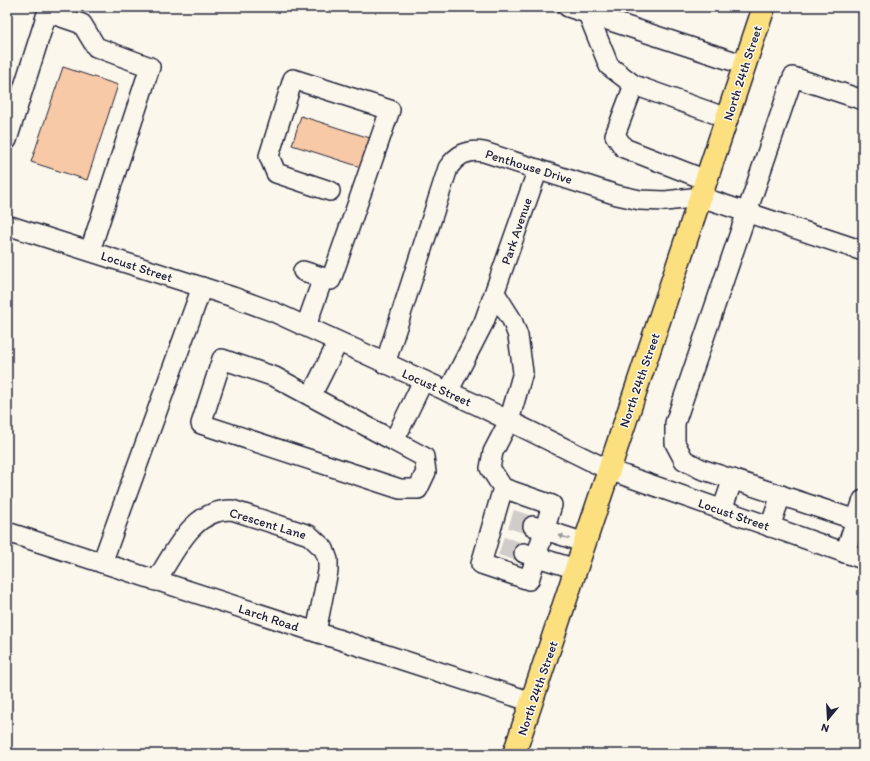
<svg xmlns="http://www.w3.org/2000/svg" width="870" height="761" viewBox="0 0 870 761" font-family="Itim,sans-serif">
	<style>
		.building { fill: #f7c9a6; stroke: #22223b }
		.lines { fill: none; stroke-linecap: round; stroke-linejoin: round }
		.minor-tunnel { stroke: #d0ccc9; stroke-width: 19; stroke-dasharray: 19 10; stroke-linecap: butt }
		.minor-casing { stroke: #22223b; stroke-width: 22 }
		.major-casing { stroke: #22223b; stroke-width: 25 }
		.minor { stroke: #fbf7ec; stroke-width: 19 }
		.major { stroke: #fce080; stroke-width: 22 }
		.oneway { fill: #99979c }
		.labels { text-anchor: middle; stroke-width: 3; stroke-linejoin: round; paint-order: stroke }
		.street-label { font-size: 13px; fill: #22223b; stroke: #fbf7ec }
	</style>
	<rect width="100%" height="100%" fill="#fbf7ec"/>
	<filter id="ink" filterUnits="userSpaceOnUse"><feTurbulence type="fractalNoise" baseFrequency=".025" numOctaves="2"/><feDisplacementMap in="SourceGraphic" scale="8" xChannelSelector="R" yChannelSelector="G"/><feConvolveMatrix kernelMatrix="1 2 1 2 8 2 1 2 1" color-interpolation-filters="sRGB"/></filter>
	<g filter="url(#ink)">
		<g class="building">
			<path d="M63,67L118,85L87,180L31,162Z"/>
			<path d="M301,116L373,139L364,168L292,145Z"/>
		</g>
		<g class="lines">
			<g class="minor-tunnel">
				<path d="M511,519L533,526"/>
				<path d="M501,546L524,553"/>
			</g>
			<defs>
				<g id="minor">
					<path d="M568,7L745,65"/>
					<path d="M591,7L588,14L609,66L634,85L727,118"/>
					<path d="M47,12L82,24L96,47L150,67L90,251"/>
					<path d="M634,85L615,135L624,148L706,180"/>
					<path d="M7,140L49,7"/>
					<path d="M7,225L233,297L274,312L475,404L609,470L863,559"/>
					<path d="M303,271L331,280L390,110L293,79L269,156L276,173L330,191"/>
					<path d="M495,293L512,320L518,336L523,372L509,421L493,452L490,468L503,488L481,564L529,580L552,505L503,488"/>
					<path d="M306,326L323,278"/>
					<path d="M385,364L448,168C457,155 467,149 484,152L617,195L640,200L665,201L701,197L863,251"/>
					<path d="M448,392L484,322L538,169"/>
					<path d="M311,396L338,342"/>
					<path d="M394,441L424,457L426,472L418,489H400L201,424L222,359L275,377L394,441L423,381"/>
					<path d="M722,510L733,479"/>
					<path d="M856,520L863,500"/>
					<path d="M533,526L585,543"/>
					<path d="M770,527L781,495"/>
					<path d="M7,532L532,702"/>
					<path d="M524,553L576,569"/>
					<path d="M845,553L856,520L701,469L684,460L675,443V423L793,77L863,100"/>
					<path d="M102,563L202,287"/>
					<path d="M156,581C175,552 192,509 232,510L309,535L324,549L328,560V571L316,632"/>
				</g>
				<path id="major" d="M514,754L764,7"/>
			</defs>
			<use href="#minor" class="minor-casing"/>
			<use href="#major" class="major-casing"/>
			<use href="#minor" class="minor"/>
			<use href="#major" class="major"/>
		</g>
		<defs><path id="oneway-solid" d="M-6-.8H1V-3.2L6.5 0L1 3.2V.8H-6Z"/></defs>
		<use class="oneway" href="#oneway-solid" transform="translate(564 537) rotate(-163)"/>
	</g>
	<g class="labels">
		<g class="street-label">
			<text transform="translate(742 73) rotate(-72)" y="5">North 24th Street</text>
			<text transform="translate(529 166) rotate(17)" y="5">Penthouse Drive</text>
			<text transform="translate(516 231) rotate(-71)" y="5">Park Avenue</text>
			<text transform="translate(137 266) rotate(18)" y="5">Locust Street</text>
			<text transform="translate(639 380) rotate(-71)" y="5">North 24th Street</text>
			<text transform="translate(437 387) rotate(24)" y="5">Locust Street</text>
			<text transform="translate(734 514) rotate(19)" y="5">Locust Street</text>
			<text transform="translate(268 523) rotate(17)" y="5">Crescent Lane</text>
			<text transform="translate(269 617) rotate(18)" y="5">Larch Road</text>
			<text transform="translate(537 688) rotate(-71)" y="5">North 24th Street</text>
		</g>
	</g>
	<rect width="870" height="761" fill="none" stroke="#fbf7ec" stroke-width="24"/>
	<rect x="12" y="12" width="846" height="737" fill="none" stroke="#22223b" stroke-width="1.5" filter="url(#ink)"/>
	<g transform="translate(828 719) rotate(198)" stroke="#fbf7ec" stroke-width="3" paint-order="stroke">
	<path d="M0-3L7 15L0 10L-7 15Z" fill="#22223b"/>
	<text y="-6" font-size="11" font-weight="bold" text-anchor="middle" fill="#22223b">N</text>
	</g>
</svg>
